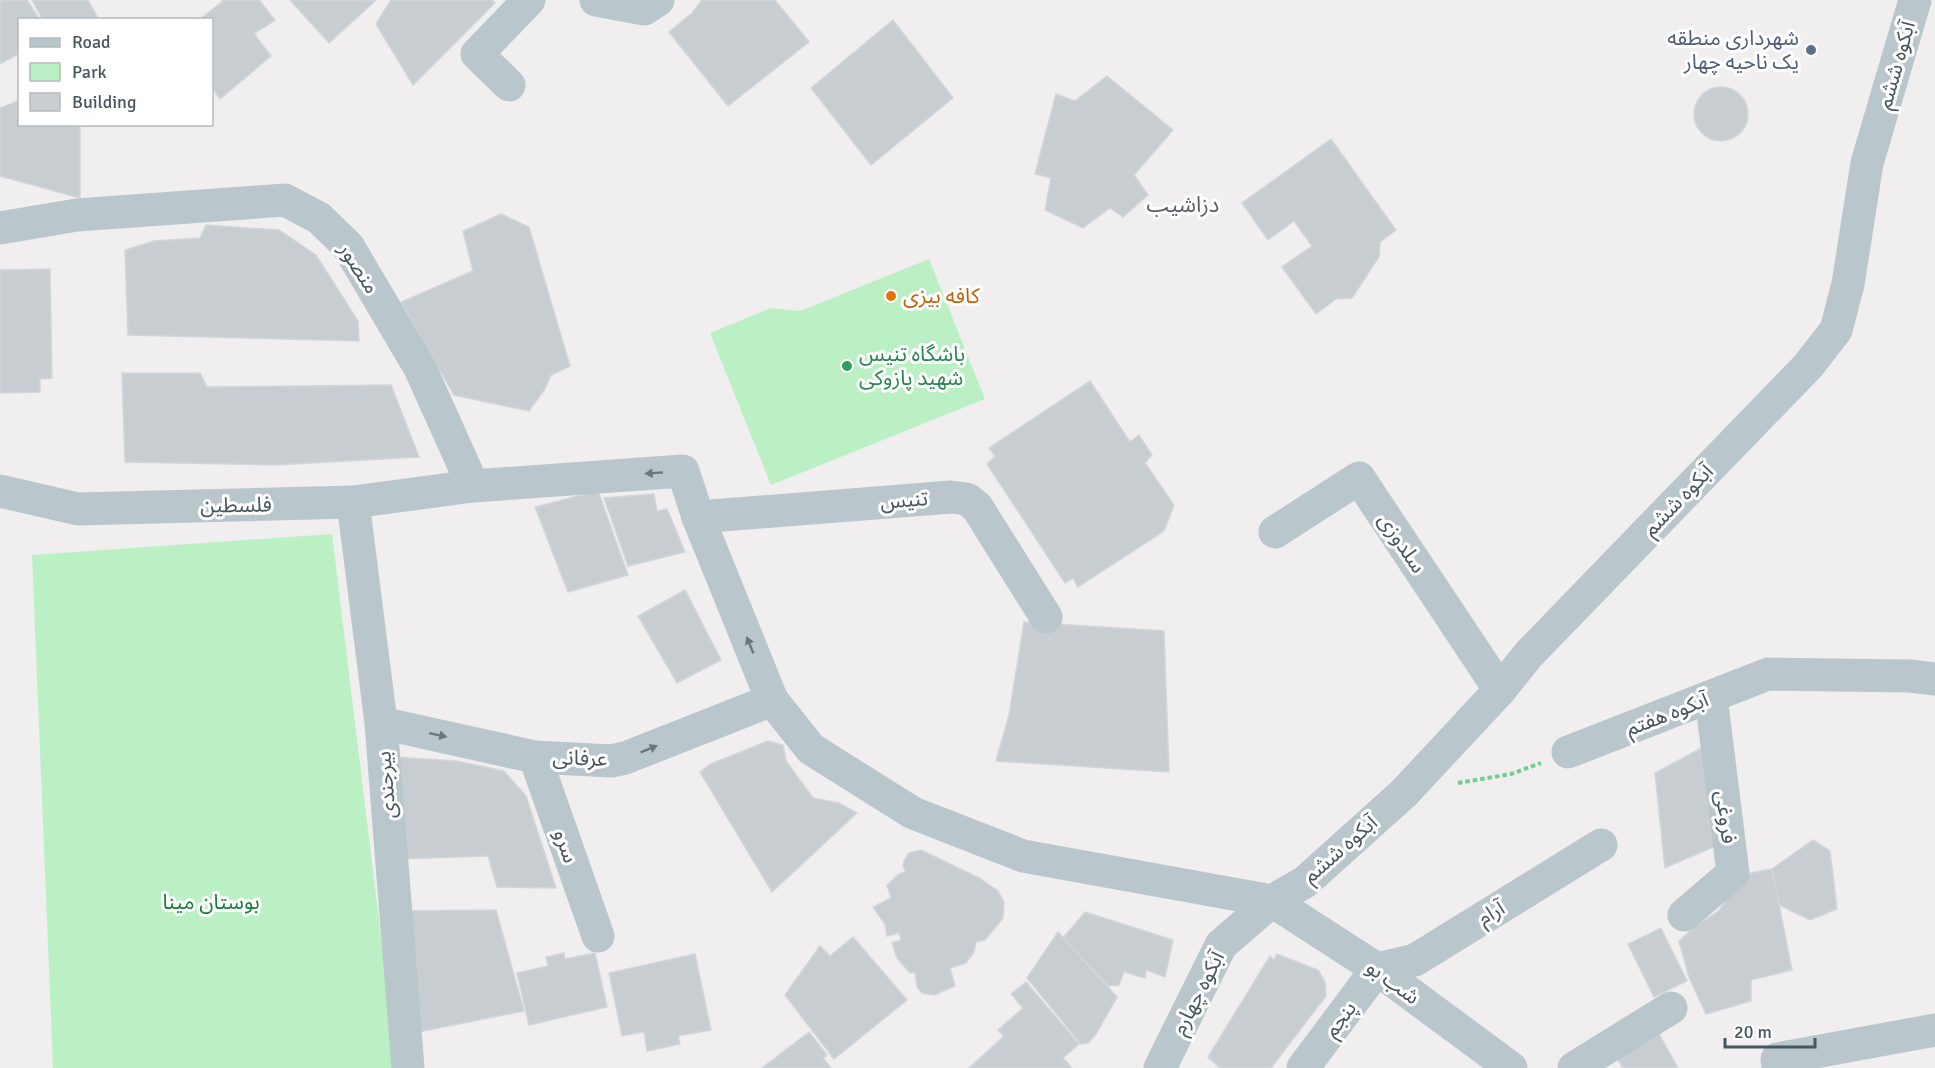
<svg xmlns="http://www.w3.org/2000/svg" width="1935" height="1068" viewBox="0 0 1935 1068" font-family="Signika,'Noto Sans Arabic',sans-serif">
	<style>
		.green { fill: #bbf0c5 }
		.building { fill: #c8cdd1; stroke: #d2d6da; stroke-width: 1.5 }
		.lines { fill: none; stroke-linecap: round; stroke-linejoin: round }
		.path { stroke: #73ce8f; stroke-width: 4; stroke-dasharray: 4.5 3; stroke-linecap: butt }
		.minor { stroke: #b9c6cc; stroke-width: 33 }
		.oneway { fill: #68787e }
		.service-dot { fill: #5c6f8a; stroke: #fff; stroke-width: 2 }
		.food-dot { fill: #e8710a; stroke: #fff; stroke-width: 2 }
		.leisure-dot { fill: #2e9e5b; stroke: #fff; stroke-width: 2 }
		.labels { text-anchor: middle; stroke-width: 6; stroke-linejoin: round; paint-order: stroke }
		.service-label { font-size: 21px; fill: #4e5e75; stroke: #fff; text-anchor: end }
		.street-label { font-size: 21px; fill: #46565c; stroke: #fff }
		.food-label { font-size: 21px; fill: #c56008; stroke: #fff; text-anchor: start }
		.leisure-label { font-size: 21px; fill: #27864d; stroke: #fff; text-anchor: start }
		.park-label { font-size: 21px; fill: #157f35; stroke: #fff }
		.neighbourhood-label { font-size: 22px; fill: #5b6063; stroke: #fff }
	</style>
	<rect width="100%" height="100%" fill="#f1eeef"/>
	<g class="green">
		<path d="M929,259L985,399L771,485L710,333L771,308L800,311Z"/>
		<path d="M332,534L397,1068H53L32,555Z"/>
	</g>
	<g class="building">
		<path d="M0,0H27L40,20H20V53L0,64Z"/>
		<path d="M32,0H88L98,18L96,20H43Z"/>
		<path d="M222,0H259L275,20L254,34L271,56L220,99L212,88V20H199L223,1Z"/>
		<path d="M290,0H376L329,43Z"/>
		<path d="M391,0H492L495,3L413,85L376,24Z"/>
		<path d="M702,0H775L809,42L728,106L669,32L692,13Z"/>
		<path d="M893,20L953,98L871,165L811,88Z"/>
		<path d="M1107,76L1173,130L1134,175L1148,195L1123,217L1110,208L1083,228L1045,210L1051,178L1035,174L1056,94L1075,101Z"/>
		<circle cx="1721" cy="114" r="27"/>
		<path d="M20,100V124H80V198L0,176V108Z"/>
		<path d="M1331,139L1396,230L1380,242L1379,257L1352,298L1336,299L1316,314L1282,267L1312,246L1294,221L1268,240L1242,203Z"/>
		<path d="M501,214L529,227L570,366L551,375L545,389L529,411L454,395L401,302L473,271L463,231Z"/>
		<path d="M206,225L279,230L316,255L358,321L359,341L128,335L125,250L154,241L200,238Z"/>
		<path d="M50,269L52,378L40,379V392L0,393V270Z"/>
		<path d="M122,373H200L207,387L391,385L419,457L275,465L125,462Z"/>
		<path d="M1090,381L1130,442L1139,435L1152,455L1145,463L1174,505L1164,531L1078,587L1073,578L1065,583L987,464L995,456L989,448Z"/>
		<path d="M598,491L628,575L568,592L535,507Z"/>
		<path d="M654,494L657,511L667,509L685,552L628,566L604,498Z"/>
		<path d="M685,590L721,660L677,683L638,616Z"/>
		<path d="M1024,622L1164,631L1169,772L996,761L1009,715Z"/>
		<path d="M768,741L783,745L786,761L813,798L839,803L857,813L772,892L700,772L711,764Z"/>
		<path d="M1707,745L1720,844L1665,868L1655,773Z"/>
		<path d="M395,757L456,761L504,771L526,796L556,888L497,887L488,856L400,859Z"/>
		<path d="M1813,840L1830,851L1837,909L1810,920L1779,905L1772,869Z"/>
		<path d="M921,850L979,878L998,891L1004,902L1003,918L985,940L976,942L974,952L966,963L950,968L955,986L934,995L922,993L917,987L915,972L910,973L897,958L892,943L901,940L899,933L887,936L885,924L873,907L891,898L887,885L899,874L906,872L903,866L904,861L909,853Z"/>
		<path d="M1772,869L1792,970L1751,980V1001L1706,1014L1689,977L1679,941L1697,925L1719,911L1728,897L1751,873Z"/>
		<path d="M496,910L524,1011L413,1033L402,911Z"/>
		<path d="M1085,912L1173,940L1165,977L1146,970L1145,978L1124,972L1119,985L1108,986L1063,938Z"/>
		<path d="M1661,928L1687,981L1654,997L1628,944Z"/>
		<path d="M1058,932L1117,997L1096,1034L1088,1043L1081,1044L1027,978Z"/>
		<path d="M853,937L907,1000L834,1059L785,995L820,946L830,956Z"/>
		<path d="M564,953L565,959L595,953L607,1007L529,1025L517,973L548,966L546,957Z"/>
		<path d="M695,954L711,1030L678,1036L680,1044L647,1051L644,1032L622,1036L609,973Z"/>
		<path d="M1277,954L1318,970L1325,982L1326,996L1271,1068H1220L1208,1057L1270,956L1274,960Z"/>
		<path d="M1026,982L1079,1044L1063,1058L1072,1068H969L1004,1036L998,1030L1023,1008L1011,994Z"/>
		<path d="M809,1032L827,1055L823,1058L831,1068H762Z"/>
		<path d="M1659,1034L1678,1068H1623L1617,1058Z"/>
	</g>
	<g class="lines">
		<path class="path" d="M1458,783L1511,774L1541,763"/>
		<g class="minor">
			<path d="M596,0L644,9L658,0"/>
			<path d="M509,85L477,54L529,0"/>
			<path d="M0,228L77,215L285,200L319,218L348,246L420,368L473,486"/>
			<path d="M0,491L78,509L353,502L473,486L683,471L698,517L772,700L811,749L913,813L1023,856L1272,901L1377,969L1511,1068"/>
			<path d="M353,502L381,723L408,1068"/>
			<path d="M698,517L951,497L967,499L977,507L1046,617"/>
			<path d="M1275,532L1359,478L1500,690"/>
			<path d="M381,723L535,757L611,761L625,758L772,700"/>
			<path d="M1568,752L1768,674L1910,676L1935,679"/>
			<path d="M535,757L598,936"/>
			<path d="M1684,915L1733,873L1711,697"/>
			<path d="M1160,1068L1221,945L1272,901L1305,882L1404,793L1500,690L1529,654L1808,366L1836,330L1848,284L1867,163L1915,0"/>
			<path d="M1303,1068L1377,969L1415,960L1601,845"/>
			<path d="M1574,1068L1671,1008"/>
			<path d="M1778,1068L1777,1059L1935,1030"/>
		</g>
	</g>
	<defs><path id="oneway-solid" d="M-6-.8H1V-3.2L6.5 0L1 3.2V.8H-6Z" transform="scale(1.5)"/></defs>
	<g class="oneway">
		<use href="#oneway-solid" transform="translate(654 473) rotate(176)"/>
		<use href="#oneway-solid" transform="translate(750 645) rotate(-112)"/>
		<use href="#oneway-solid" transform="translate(438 735) rotate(12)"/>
		<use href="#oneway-solid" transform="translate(649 749) rotate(-22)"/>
	</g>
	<circle class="service-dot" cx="1811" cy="50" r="6"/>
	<circle class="food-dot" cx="891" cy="296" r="6"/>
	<circle class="leisure-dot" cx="847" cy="366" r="6"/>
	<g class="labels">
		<g class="service-label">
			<text x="1799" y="45">شهرداری منطقه<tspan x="1799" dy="24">یک ناحیه چهار</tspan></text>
		</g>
		<g class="street-label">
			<text transform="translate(1896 65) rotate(-74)" y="7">آبکوه ششم</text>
			<text transform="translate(359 268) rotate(57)" y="7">منصور</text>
			<text transform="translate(904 500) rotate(-5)" y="7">تنیس</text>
			<text transform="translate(1678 500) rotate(-46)" y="7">آبکوه ششم</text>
			<text transform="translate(236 505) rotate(-1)" y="7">فلسطین</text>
			<text transform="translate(1402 543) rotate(56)" y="7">سلدوزی</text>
			<text transform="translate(1667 714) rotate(-21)" y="7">آبکوه هفتم</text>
			<text transform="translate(580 758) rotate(2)" y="7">عرفانی</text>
			<text transform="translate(386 785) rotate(-95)" y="7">بیرجندی</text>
			<text transform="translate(1726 817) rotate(83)" y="7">فروغی</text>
			<text transform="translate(566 846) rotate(71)" y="7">سرو</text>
			<text transform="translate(1340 849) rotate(-41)" y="7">آبکوه ششم</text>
			<text transform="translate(1491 913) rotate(-31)" y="7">آرام</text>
			<text transform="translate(1393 982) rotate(36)" y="7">شب بو</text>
			<text transform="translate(1198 993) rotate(-63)" y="7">آبکوه چهارم</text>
			<text transform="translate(1340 1019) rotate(-53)" y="7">پنجم</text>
		</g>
		<g class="food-label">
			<text x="903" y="303">کافه بیزی</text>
		</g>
		<g class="leisure-label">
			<text x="859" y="361">باشگاه تنیس<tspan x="859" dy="24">شهید پازوکی</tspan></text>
		</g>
		<g class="park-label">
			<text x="211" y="909">بوستان مینا</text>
		</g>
		<g class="neighbourhood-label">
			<text x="1183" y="212">دزاشیب</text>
		</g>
	</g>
	<rect x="18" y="18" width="195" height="108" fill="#ffffff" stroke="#b5bbbe" stroke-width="1.5"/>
	<rect x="30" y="38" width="30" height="9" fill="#b9c6cc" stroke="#b5bbbe" stroke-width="1.5"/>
	<text x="72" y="48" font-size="18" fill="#46565c">Road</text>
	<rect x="30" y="63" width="30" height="18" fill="#bbf0c5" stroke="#b5bbbe" stroke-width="1.5"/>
	<text x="72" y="78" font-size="18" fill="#46565c">Park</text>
	<rect x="30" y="93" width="30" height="18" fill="#c8cdd1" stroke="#b5bbbe" stroke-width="1.5"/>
	<text x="72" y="108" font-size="18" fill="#46565c">Building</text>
	<path d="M1725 1038v9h90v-9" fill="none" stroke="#46565c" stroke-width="3"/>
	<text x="1734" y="1038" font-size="18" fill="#46565c" stroke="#ffffff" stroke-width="4.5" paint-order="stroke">20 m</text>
</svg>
